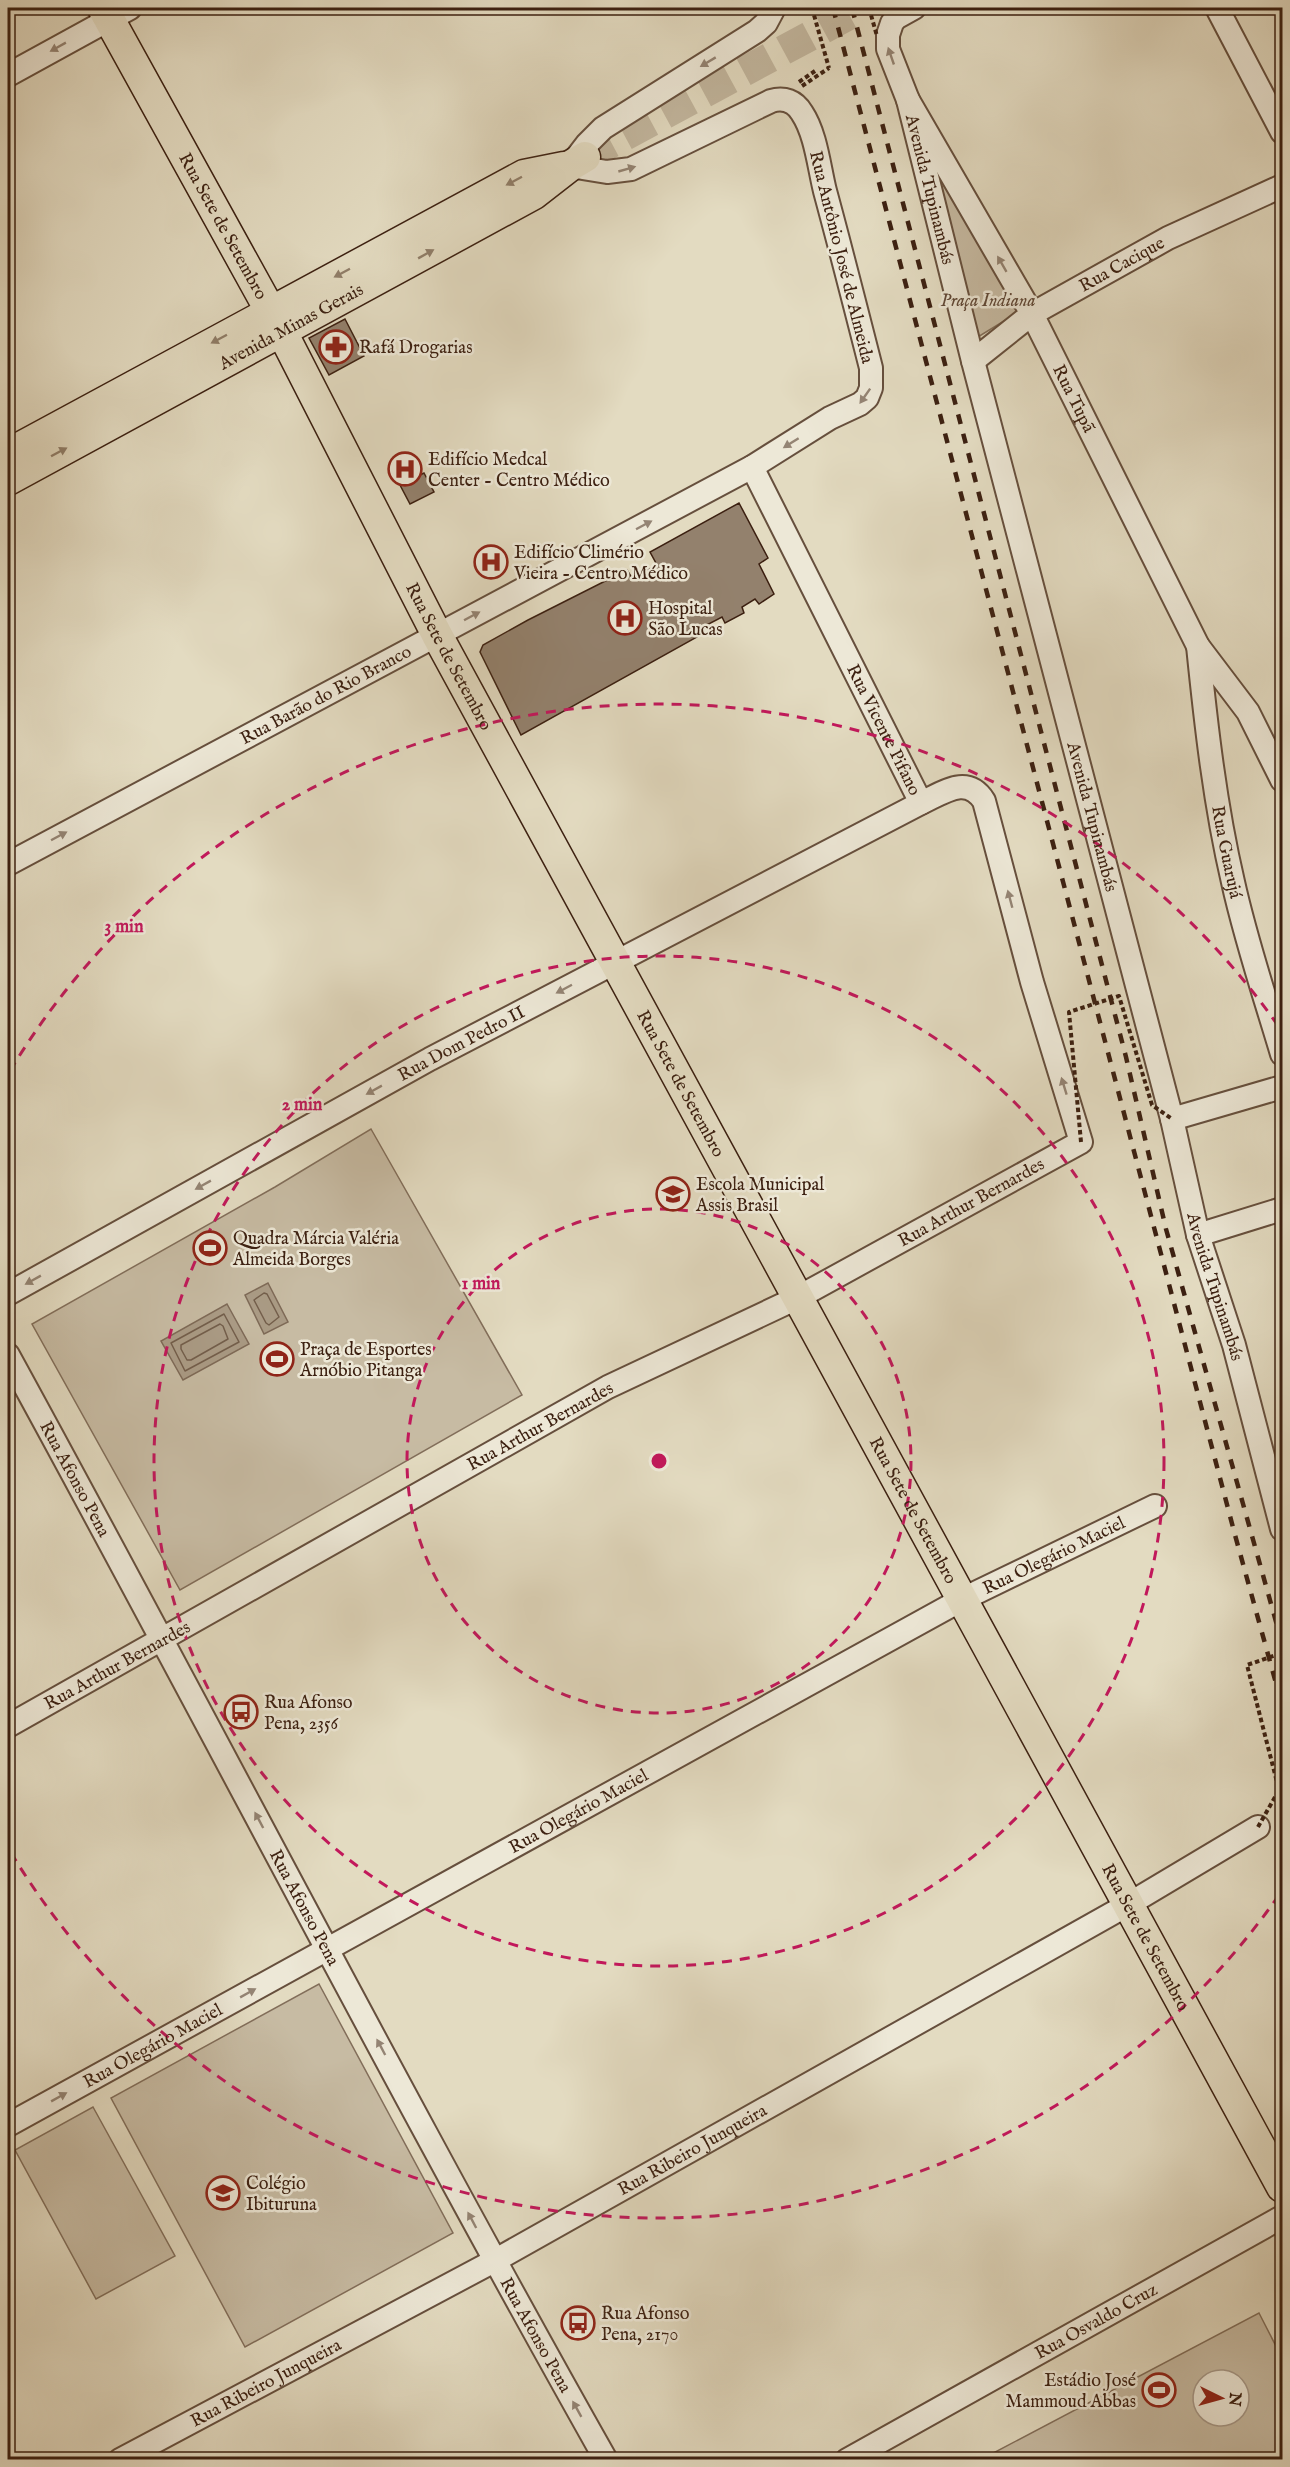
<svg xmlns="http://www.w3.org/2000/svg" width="1290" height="2467" viewBox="0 0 1290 2467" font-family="'IM FELL English',serif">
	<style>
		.green { fill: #c7bba3; stroke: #826e5a; stroke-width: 1.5; fill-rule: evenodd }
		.water { fill: #aa9b85; stroke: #7e6a57; stroke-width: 1.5 }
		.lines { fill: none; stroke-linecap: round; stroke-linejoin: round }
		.shore { stroke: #735e4b; stroke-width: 1.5 }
		.building { fill: #93816d; stroke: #3c2011; stroke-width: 1.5 }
		.major-tunnel { stroke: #c2b69e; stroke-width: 30; stroke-dasharray: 30 15; stroke-linecap: butt }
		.minor-casing { stroke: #664f3d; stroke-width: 26 }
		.major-casing { stroke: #3c2011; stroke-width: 33 }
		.path { stroke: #3c2011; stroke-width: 4; stroke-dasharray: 4.5 3; stroke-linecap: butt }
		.minor { stroke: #ede8d7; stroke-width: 22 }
		.major { stroke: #e3dbc1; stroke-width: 30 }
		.rail { stroke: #3c2011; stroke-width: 4.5; stroke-dasharray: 10 10; stroke-linecap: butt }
		.path-bridge { stroke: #3c2011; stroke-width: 4; stroke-dasharray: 4.5 3; stroke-linecap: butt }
		.oneway { fill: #948474 }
		.oneway2 { fill: #907e69 }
		.ring { fill: none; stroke: #c2185b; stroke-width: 3; stroke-dasharray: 10 8 }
		.labels { text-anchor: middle; stroke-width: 5; stroke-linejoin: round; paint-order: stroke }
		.street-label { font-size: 18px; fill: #3c2011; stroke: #ede8d7 }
		.park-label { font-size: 18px; font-style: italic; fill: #5f4736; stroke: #ede8d7 }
		.poi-label { font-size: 18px; fill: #3c2011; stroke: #ede8d7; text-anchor: start }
		.centre { fill: #c2185b; stroke: #ede8d7; stroke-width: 3 }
		.ring-label { font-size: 18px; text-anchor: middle; font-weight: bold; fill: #c2185b; stroke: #ede8d7; stroke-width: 5; stroke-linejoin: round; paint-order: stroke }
	</style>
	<rect width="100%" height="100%" fill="#e3dbc1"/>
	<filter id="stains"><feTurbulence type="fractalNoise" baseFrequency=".00333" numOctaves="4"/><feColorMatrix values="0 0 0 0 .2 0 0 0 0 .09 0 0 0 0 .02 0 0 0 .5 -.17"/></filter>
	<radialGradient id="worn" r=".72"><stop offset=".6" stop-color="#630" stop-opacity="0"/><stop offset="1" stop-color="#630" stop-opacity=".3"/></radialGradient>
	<g class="green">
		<path d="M920,131L1022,310L973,340Z"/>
		<path d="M371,1129L522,1395L180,1590L32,1324L275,1187Z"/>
		<path d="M319,1984L453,2233L245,2347L111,2098Z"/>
		<path d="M93,2107L175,2256L96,2299L15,2150Z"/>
		<path d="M1259,2313L1282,2358V2459H982ZM1203,2380H1239V2416H1203Z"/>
	</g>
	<g class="water">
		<path d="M268,1283L288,1322L264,1334L245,1295Z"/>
		<path d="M227,1304L249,1344L183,1380L161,1341Z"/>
	</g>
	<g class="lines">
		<g class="shore">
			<path d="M264,1293L267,1294L279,1317L269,1325L266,1323L254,1300Z"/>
			<path d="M224,1314L239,1342L185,1371L171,1343Z"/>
			<path d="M220,1324L223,1326L228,1339L191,1360H187L181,1349V1345Z"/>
		</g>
	</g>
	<g class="building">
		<path d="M345,319L364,356L329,375L309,338Z"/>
		<path d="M424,473L434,492L410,504L400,485Z"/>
		<path d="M739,503L768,558L759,564L774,594L759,604L755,599L742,607L744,613L725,623L722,617L695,631L697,637L521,735L480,652L483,645L528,620L627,570L632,578L657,565L650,552Z"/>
	</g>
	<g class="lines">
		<path class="major-tunnel" d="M585,157L862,8"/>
		<defs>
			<g id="minor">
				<path id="s1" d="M914,8L896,18L892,23L888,35V49L908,100L1032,314L1198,646L1248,712L1282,780"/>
				<path d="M1217,8L1282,132"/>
				<path d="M8,75L130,8"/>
				<path id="s2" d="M908,100L973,361L1172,1119L1198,1235L1234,1345L1282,1529"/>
				<path id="s3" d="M973,361L1032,314L1168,238L1282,186"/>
				<path id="s4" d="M752,467L921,803"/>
				<path id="s5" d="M1198,646C1206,725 1215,805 1233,882C1246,941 1265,997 1282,1054"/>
				<path id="s6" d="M8,864L752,467L830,418L860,404L867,398L871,388V368C856,309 841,250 825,191C819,167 816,134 802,113C795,101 784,97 771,101L631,169L607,172L570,166L587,144L603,128L757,31L766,23L774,8"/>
				<path d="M1172,1119L1282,1087"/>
				<path d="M1198,1235L1282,1209"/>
				<path id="s7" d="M8,1294L430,1059L921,803C943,793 967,774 984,801L1032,982L1081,1142L797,1298L608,1387L8,1726"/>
				<path id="s8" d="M8,1355C209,1722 400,2095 606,2460"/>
				<path id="s9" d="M8,2125L961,1600L1155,1506"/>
				<path id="s10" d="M120,2460L494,2261L1129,1904L1258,1827"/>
				<path id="s11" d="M847,2460L1282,2217"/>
			</g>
			<g id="major">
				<path id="s12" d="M103,8L282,332L437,635L1282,2187"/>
				<path d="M8,454L524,175L564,167"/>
				<path id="s13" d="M8,480L534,194L570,166L585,157"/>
			</g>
		</defs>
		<use href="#minor" class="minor-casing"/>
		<use href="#major" class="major-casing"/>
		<g class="path">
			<path d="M799,82L815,71"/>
			<path d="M802,86L829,68"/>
		</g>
		<use href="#minor" class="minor"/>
		<use href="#major" class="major"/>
		<g class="rail">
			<path d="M833,8L1235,1535L1282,1705"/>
			<path d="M852,8L1126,1057L1166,1229L1282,1643"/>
		</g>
		<g class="path-bridge">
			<path d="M812,8L829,68"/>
			<path d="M869,8L877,36"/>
			<path d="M1081,1142L1069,1012L1119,996L1152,1105L1172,1119"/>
			<path d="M1258,1827L1279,1790L1247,1665L1282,1653"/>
		</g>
	</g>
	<defs><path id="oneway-solid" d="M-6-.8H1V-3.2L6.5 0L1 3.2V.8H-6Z" transform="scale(1.5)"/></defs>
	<g class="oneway">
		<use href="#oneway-solid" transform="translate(58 47) rotate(151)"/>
		<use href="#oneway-solid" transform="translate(891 56) rotate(-109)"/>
		<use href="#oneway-solid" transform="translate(708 62) rotate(149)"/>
		<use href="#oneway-solid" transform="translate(627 169) rotate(-16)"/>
		<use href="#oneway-solid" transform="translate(1002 264) rotate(-120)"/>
		<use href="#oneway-solid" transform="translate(865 396) rotate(125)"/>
		<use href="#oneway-solid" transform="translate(791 443) rotate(148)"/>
		<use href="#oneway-solid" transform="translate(644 525) rotate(-28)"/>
		<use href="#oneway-solid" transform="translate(472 616) rotate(-28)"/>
		<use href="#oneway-solid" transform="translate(59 836) rotate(-28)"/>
		<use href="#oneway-solid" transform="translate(1010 899) rotate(-105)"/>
		<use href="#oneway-solid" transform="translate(564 989) rotate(152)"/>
		<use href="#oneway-solid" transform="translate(1064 1086) rotate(-107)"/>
		<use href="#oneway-solid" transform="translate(374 1090) rotate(151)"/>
		<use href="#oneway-solid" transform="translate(203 1185) rotate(151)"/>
		<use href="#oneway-solid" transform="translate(33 1280) rotate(151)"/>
		<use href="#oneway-solid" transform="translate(259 1820) rotate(-118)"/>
		<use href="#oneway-solid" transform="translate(248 1993) rotate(-29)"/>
		<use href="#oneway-solid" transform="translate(381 2047) rotate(-118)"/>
		<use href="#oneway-solid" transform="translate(59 2097) rotate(-29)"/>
		<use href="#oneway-solid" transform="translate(472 2220) rotate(-118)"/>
		<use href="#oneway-solid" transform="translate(577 2409) rotate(-119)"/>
	</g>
	<g class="oneway2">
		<use href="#oneway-solid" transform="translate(514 181) rotate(152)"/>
		<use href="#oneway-solid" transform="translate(426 254) rotate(-29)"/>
		<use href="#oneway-solid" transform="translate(342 273) rotate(152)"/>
		<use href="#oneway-solid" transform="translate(219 339) rotate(152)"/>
		<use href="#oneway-solid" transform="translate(59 452) rotate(-28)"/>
	</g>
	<g class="ring">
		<circle cx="659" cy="1461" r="252"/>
		<circle cx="659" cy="1461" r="505"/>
		<path d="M1279 1895A757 757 0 0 1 10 1851M10 1071A757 757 0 0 1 1279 1027"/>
	</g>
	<defs>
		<symbol id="pharmacy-ring" viewBox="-11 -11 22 22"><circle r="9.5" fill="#ede8d7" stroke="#8f2418" stroke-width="1.5"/><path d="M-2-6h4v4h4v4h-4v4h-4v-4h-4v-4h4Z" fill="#8f2418"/></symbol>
		<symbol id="hospital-ring" viewBox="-11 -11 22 22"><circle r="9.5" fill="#ede8d7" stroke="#8f2418" stroke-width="1.5"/><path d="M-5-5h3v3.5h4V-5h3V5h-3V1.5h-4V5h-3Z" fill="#8f2418"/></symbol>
		<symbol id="school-ring" viewBox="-11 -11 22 22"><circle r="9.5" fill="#ede8d7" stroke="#8f2418" stroke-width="1.5"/><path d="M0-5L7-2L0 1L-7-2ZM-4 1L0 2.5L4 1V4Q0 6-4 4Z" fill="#8f2418"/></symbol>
		<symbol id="stadium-ring" viewBox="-11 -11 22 22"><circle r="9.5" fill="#ede8d7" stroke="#8f2418" stroke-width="1.5"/><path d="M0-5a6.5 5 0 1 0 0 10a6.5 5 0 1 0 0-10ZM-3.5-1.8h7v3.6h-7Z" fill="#8f2418"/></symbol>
		<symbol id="bus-ring" viewBox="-11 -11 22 22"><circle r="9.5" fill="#ede8d7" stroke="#8f2418" stroke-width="1.5"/><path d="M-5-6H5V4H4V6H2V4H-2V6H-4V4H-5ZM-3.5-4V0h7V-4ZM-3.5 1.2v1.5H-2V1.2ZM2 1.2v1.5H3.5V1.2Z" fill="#8f2418"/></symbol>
	</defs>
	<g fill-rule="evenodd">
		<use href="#pharmacy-ring" x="317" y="328" width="38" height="38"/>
		<use href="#hospital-ring" x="386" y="450" width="38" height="38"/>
		<use href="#hospital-ring" x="472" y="543" width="38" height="38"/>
		<use href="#hospital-ring" x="606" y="599" width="38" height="38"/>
		<use href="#school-ring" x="654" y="1175" width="38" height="38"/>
		<use href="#stadium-ring" x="191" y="1229" width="38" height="38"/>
		<use href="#stadium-ring" x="258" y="1340" width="38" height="38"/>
		<use href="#bus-ring" x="222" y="1693" width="38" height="38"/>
		<use href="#school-ring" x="204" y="2174" width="38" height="38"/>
		<use href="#bus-ring" x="559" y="2304" width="38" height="38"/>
		<use href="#stadium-ring" x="1140" y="2371" width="38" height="38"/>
	</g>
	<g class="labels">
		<g class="street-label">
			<text dy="6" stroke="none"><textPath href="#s2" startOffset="92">Avenida Tupinambás</textPath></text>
			<text dy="6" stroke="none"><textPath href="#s12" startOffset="249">Rua Sete de Setembro</textPath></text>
			<text transform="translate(842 257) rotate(76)" y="6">Rua Antônio José de Almeida</text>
			<text dy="6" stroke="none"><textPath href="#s3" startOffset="178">Rua Cacique</textPath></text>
			<text dy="6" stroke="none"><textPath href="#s13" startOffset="322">Avenida Minas Gerais</textPath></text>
			<text dy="6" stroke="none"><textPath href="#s1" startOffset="450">Rua Tupã</textPath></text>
			<text dy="6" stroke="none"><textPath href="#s12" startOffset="735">Rua Sete de Setembro</textPath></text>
			<text dy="6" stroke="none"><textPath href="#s6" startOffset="360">Rua Barão do Rio Branco</textPath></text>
			<text dy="6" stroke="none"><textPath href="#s4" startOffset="294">Rua Vicente Pifano</textPath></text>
			<text dy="6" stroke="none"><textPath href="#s2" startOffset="740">Avenida Tupinambás</textPath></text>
			<text dy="6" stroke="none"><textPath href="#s5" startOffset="208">Rua Guarujá</textPath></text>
			<text dy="6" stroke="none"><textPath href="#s7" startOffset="518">Rua Dom Pedro II</textPath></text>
			<text dy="6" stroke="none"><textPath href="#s12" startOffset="1221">Rua Sete de Setembro</textPath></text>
			<text transform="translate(971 1202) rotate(-29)" y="6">Rua Arthur Bernardes</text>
			<text dy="6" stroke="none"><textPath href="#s2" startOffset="1226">Avenida Tupinambás</textPath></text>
			<text transform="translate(540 1426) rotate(-29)" y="6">Rua Arthur Bernardes</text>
			<text dy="6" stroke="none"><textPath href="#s8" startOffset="141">Rua Afonso Pena</textPath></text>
			<text dy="6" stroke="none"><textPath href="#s12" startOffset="1707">Rua Sete de Setembro</textPath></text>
			<text dy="6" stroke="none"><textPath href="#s9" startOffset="1191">Rua Olegário Maciel</textPath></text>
			<text transform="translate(117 1665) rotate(-29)" y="6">Rua Arthur Bernardes</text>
			<text dy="6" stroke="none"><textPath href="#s9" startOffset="651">Rua Olegário Maciel</textPath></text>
			<text dy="6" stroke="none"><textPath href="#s8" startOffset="627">Rua Afonso Pena</textPath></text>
			<text dy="6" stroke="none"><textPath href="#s12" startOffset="2193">Rua Sete de Setembro</textPath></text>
			<text dy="6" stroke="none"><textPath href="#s9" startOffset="165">Rua Olegário Maciel</textPath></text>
			<text dy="6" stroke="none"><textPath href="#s10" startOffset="651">Rua Ribeiro Junqueira</textPath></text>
			<text dy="6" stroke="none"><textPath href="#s11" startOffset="285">Rua Osvaldo Cruz</textPath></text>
			<text dy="6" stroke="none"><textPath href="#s8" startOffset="1113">Rua Afonso Pena</textPath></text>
			<text dy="6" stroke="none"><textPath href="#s10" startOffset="165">Rua Ribeiro Junqueira</textPath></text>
		</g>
		<g class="park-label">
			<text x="988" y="306">Praça Indiana</text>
		</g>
		<g class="poi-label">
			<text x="359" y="353">Rafá Drogarias</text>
			<text x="428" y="465">Edifício Medcal<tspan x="428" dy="21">Center - Centro Médico</tspan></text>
			<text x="514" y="558">Edifício Climério<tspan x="514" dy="21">Vieira - Centro Médico</tspan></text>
			<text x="648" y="614">Hospital<tspan x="648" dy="21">São Lucas</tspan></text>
			<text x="696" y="1190">Escola Municipal<tspan x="696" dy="21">Assis Brasil</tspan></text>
			<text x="233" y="1244">Quadra Márcia Valéria<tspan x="233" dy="21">Almeida Borges</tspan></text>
			<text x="300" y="1355">Praça de Esportes<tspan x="300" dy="21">Arnóbio Pitanga</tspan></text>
			<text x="264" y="1708">Rua Afonso<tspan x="264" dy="21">Pena, 2356</tspan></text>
			<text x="246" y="2189">Colégio<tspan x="246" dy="21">Ibituruna</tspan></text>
			<text x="601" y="2319">Rua Afonso<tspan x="601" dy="21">Pena, 2170</tspan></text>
			<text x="1136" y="2386" text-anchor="end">Estádio José<tspan x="1136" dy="21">Mammoud Abbas</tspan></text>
		</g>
	</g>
	<circle cx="659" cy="1461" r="9" class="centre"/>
	<g class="ring-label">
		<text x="124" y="932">3 min</text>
		<text x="302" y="1110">2 min</text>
		<text x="481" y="1289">1 min</text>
	</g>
	<rect width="1290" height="2467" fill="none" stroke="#e3dbc1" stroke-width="30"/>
	<rect x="9" y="9" width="1272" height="2449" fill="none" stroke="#3c2011" stroke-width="3"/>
	<rect x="15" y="15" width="1260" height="2437" fill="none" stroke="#3c2011" stroke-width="1.5"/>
	<g transform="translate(1221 2398) rotate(95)"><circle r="28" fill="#ede8d7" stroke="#a69888" stroke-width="1.5"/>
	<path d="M0-4.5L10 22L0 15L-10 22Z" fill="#8f2418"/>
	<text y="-9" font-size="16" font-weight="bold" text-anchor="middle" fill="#3c2011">N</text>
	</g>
	<rect width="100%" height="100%" filter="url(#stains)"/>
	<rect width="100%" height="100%" fill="url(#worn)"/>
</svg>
